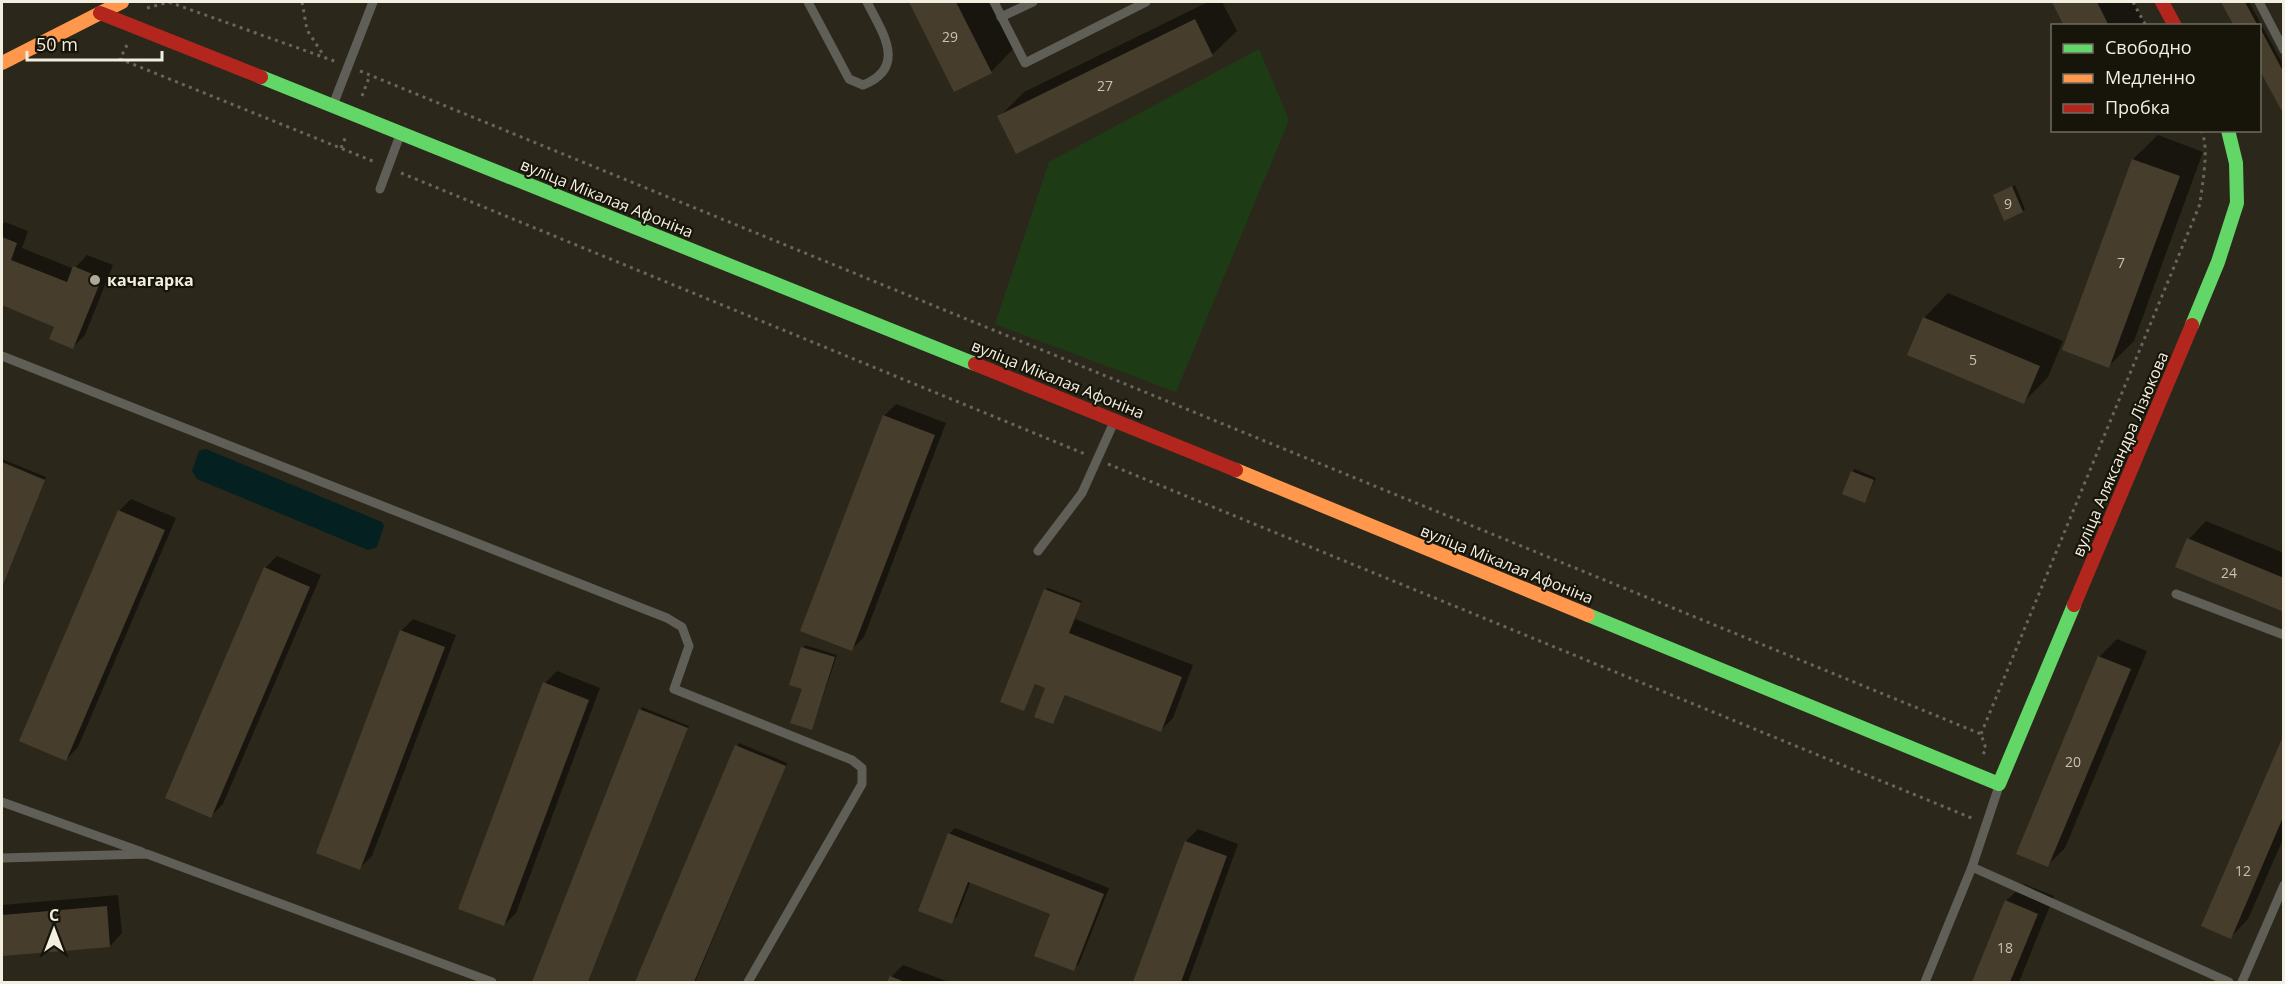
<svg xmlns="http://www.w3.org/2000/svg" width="2285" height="984" viewBox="0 0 2285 984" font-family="'Open Sans',sans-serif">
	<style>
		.green { fill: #1d3c16 }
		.water { fill: #042020 }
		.shadow { fill: #0007 }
		.building { fill: #473d2c }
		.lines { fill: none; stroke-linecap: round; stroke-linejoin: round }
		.path { stroke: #676660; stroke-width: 3; stroke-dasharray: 3 4.5; stroke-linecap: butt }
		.lane { stroke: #5f5e57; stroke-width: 9 }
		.fast { stroke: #63d668; stroke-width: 14 }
		.slow { stroke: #ff974d; stroke-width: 14 }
		.jam { stroke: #b3261e; stroke-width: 14 }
		.poi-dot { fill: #aca99b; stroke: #17140a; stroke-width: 2 }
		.labels { text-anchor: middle; stroke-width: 4.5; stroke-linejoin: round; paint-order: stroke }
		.number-label { font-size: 14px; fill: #c7c2b3 }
		.street-label { font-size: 16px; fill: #f2eee0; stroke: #17140a }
		.poi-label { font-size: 16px; font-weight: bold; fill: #f2eee0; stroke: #17140a; text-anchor: start }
	</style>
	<rect width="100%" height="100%" fill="#2b281b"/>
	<path class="green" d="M1259,49L1289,120L1176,392L995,324L1049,162Z"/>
	<path class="water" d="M206,449L382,522L384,526L377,547L368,550L197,479L192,471L199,451Z"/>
	<g class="shadow">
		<path d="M910,2H992L1015,47L991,72L955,90Z"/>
		<path d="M1208,2H1222L1237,31L1212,55L999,117L1024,92Z"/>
		<path d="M2054,2H2134L2146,26H2066Z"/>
		<path d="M2223,2H2249L2284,66V112L2260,68V26H2236Z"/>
		<path d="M2158,135L2203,152L2134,341L2109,366L2064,349L2133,159Z"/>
		<path d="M2015,185L2025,209L2023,211L1995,195Z"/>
		<path d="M5,222L28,231L22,248L74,269L87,255L113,265L85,335L73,347L56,326L2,304V225Z"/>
		<path d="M1948,293L2063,341L2048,377L2024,402L1924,318Z"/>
		<path d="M896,404L946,423L864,637L852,649L884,416Z"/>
		<path d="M2,459L46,477L2,589Z"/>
		<path d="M1855,469L1876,478L1865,502L1852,472Z"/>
		<path d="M131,499L176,518L78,747L66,760L119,511Z"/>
		<path d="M2206,521L2284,553V611L2189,539Z"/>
		<path d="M277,556L321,575L223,804L211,816L265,568Z"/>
		<path d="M1048,588L1082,601L1075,619L1193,665L1173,718L1160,731L1066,694L1053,723L1047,689L1036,682L1024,710L1045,590Z"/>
		<path d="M413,619L456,635L372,856L360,868L401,631Z"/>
		<path d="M2117,639L2147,651L2065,848L2048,865L2099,657Z"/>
		<path d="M805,645L837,655L812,729L803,688L791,684Z"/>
		<path d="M557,671L600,688L516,913L504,925L545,683Z"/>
		<path d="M642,707L689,726L588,982H538L534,981Z"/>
		<path d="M2284,737V837L2248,919L2231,937Z"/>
		<path d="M739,743L787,763L695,982H637Z"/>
		<path d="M955,828L1109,888L1079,964L1073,969L1052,913L971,881L957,916L951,922L949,834Z"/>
		<path d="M1198,829L1238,844L1188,982H1135L1186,841Z"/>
		<path d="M2024,884L2054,896L2019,982H1974L2006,901Z"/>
		<path d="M118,895L122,933L110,946L2,955V905Z"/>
		<path d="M903,965L949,982H889L891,977Z"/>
	</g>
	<g class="building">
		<path d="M909,2H956L992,73L954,92Z"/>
		<path d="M2052,2H2097L2109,26H2064Z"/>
		<path d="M2221,2H2245L2258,26H2234Z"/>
		<path d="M1195,19L1213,56L1016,154L997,116Z"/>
		<path d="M2260,28L2284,73V115L2260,71Z"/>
		<path d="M2132,159L2180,176L2109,368L2062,350Z"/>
		<path d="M2012,186L2023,212L2004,221L1993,195Z"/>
		<path d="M2,237L17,243L11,260L67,282L73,266L102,278L73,349L49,339L54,327L2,305Z"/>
		<path d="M1923,317L2040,366L2024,404L1907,355Z"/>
		<path d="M883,415L935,435L852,651L800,631Z"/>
		<path d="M2,462L45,480L2,588Z"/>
		<path d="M1851,471L1874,480L1865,503L1842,494Z"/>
		<path d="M118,510L165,530L66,761L19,741Z"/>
		<path d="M2187,538L2284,578V612L2175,567Z"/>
		<path d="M264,567L310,587L211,818L165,798Z"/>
		<path d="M1044,589L1081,603L1069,633L1182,677L1161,732L1065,695L1053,724L1034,717L1045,688L1035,684L1024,711L1000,702Z"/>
		<path d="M400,630L445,647L360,870L316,853Z"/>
		<path d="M801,647L835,657L812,730L790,723L802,689L789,685Z"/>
		<path d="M2098,656L2131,669L2048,867L2016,854Z"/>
		<path d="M543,682L589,700L504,926L458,909Z"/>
		<path d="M639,709L688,728L588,982H532Z"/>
		<path d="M2284,734V815L2231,939L2201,926Z"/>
		<path d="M735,745L786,766L694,982H635Z"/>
		<path d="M948,833L1104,894L1074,971L1034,956L1050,914L968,882L952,924L918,911Z"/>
		<path d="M1185,841L1227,856L1181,982H1133Z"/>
		<path d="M2005,900L2038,914L2010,982H1972Z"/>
		<path d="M107,906L110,947L2,956V915Z"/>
		<path d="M890,976L905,982H887Z"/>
	</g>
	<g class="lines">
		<g class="path">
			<path d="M169,2L337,62"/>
			<path d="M302,2L307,30L324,56"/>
			<path d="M2133,2L2146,26"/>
			<path d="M147,8L169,2"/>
			<path d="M127,45L120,59L375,162"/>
			<path d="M360,71L1981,734L1986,749L1982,756"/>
			<path d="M362,96L370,75"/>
			<path d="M341,148L346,136"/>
			<path d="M401,173L1085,454"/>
			<path d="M1108,464L1974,819"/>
			<path d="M1981,734L2200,204C2202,184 2210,148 2201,130"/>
		</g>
		<g class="lane">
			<path d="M808,2L849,79L863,85C908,67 882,32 867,2"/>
			<path d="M994,2L1025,63L1146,2"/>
			<path d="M2259,2L2284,50"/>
			<path d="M1001,17L1033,2"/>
			<path d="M333,105L373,2"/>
			<path d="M380,189L400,135"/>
			<path d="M2,356L667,618L682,627L689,646L674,689L852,760L862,768V784L748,982"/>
			<path d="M1038,551L1082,493L1114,422"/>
			<path d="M2176,594L2284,635"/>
			<path d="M2,802L142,852"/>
			<path d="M2,858L147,854L492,982"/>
			<path d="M1972,867L2229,982"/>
			<path d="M1925,982L1972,867L1999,786"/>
			<path d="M2242,982L2284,885"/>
		</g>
		<g class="fast">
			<path d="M261,77L975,364"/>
			<path d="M2192,325L2218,262L2237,203L2236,163L2228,130"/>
			<path d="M1588,615L1999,784L2074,605"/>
		</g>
		<g class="slow">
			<path d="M2,63L122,2"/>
			<path d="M1236,470L1588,615"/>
		</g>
		<g class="jam">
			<path d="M2162,2L2175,26"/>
			<path d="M100,13L261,77"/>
			<path d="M975,364L1236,470"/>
			<path d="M2074,605L2192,325"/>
		</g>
	</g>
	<circle class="poi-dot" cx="95" cy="280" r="6"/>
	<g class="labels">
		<g class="number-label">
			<text x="950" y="42">29</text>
			<text x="1105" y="91">27</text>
			<text x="2008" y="209">9</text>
			<text x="2121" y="268">7</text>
			<text x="1973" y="365">5</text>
			<text x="2229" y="578">24</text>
			<text x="2073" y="767">20</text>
			<text x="2243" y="876">12</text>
			<text x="2005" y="953">18</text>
		</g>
		<g class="street-label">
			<text transform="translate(607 198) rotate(22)" y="6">вуліца Мікалая Афоніна</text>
			<text transform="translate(1058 379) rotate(22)" y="6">вуліца Мікалая Афоніна</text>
			<text transform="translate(2120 454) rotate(-67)" y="6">вуліца Аляксандра Лізюкова</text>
			<text transform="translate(1507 564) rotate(22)" y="6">вуліца Мікалая Афоніна</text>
		</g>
		<g class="poi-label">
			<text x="107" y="286">качагарка</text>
		</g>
	</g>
	<rect width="2285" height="984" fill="none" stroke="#f2eee0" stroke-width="6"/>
	<rect x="2051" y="24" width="210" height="108" fill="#17140a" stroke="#6f6b60" stroke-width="1.5"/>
	<rect x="2063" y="44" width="30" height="9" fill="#63d668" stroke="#6f6b60" stroke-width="1.5"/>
	<text x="2105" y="54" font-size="18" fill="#f2eee0">Свободно</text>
	<rect x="2063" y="74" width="30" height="9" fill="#ff974d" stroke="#6f6b60" stroke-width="1.5"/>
	<text x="2105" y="84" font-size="18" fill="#f2eee0">Медленно</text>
	<rect x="2063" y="104" width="30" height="9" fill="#b3261e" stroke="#6f6b60" stroke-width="1.5"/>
	<text x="2105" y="114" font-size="18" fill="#f2eee0">Пробка</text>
	<g transform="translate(54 930)" stroke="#17140a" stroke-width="4.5" paint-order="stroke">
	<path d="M0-4.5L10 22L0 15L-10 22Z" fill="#f2eee0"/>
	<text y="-9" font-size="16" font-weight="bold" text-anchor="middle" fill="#f2eee0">С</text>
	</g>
	<path d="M27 51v9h135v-9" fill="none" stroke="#f2eee0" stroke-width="3"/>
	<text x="36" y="51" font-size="18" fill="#f2eee0" stroke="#17140a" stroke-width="4.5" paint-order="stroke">50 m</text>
</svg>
